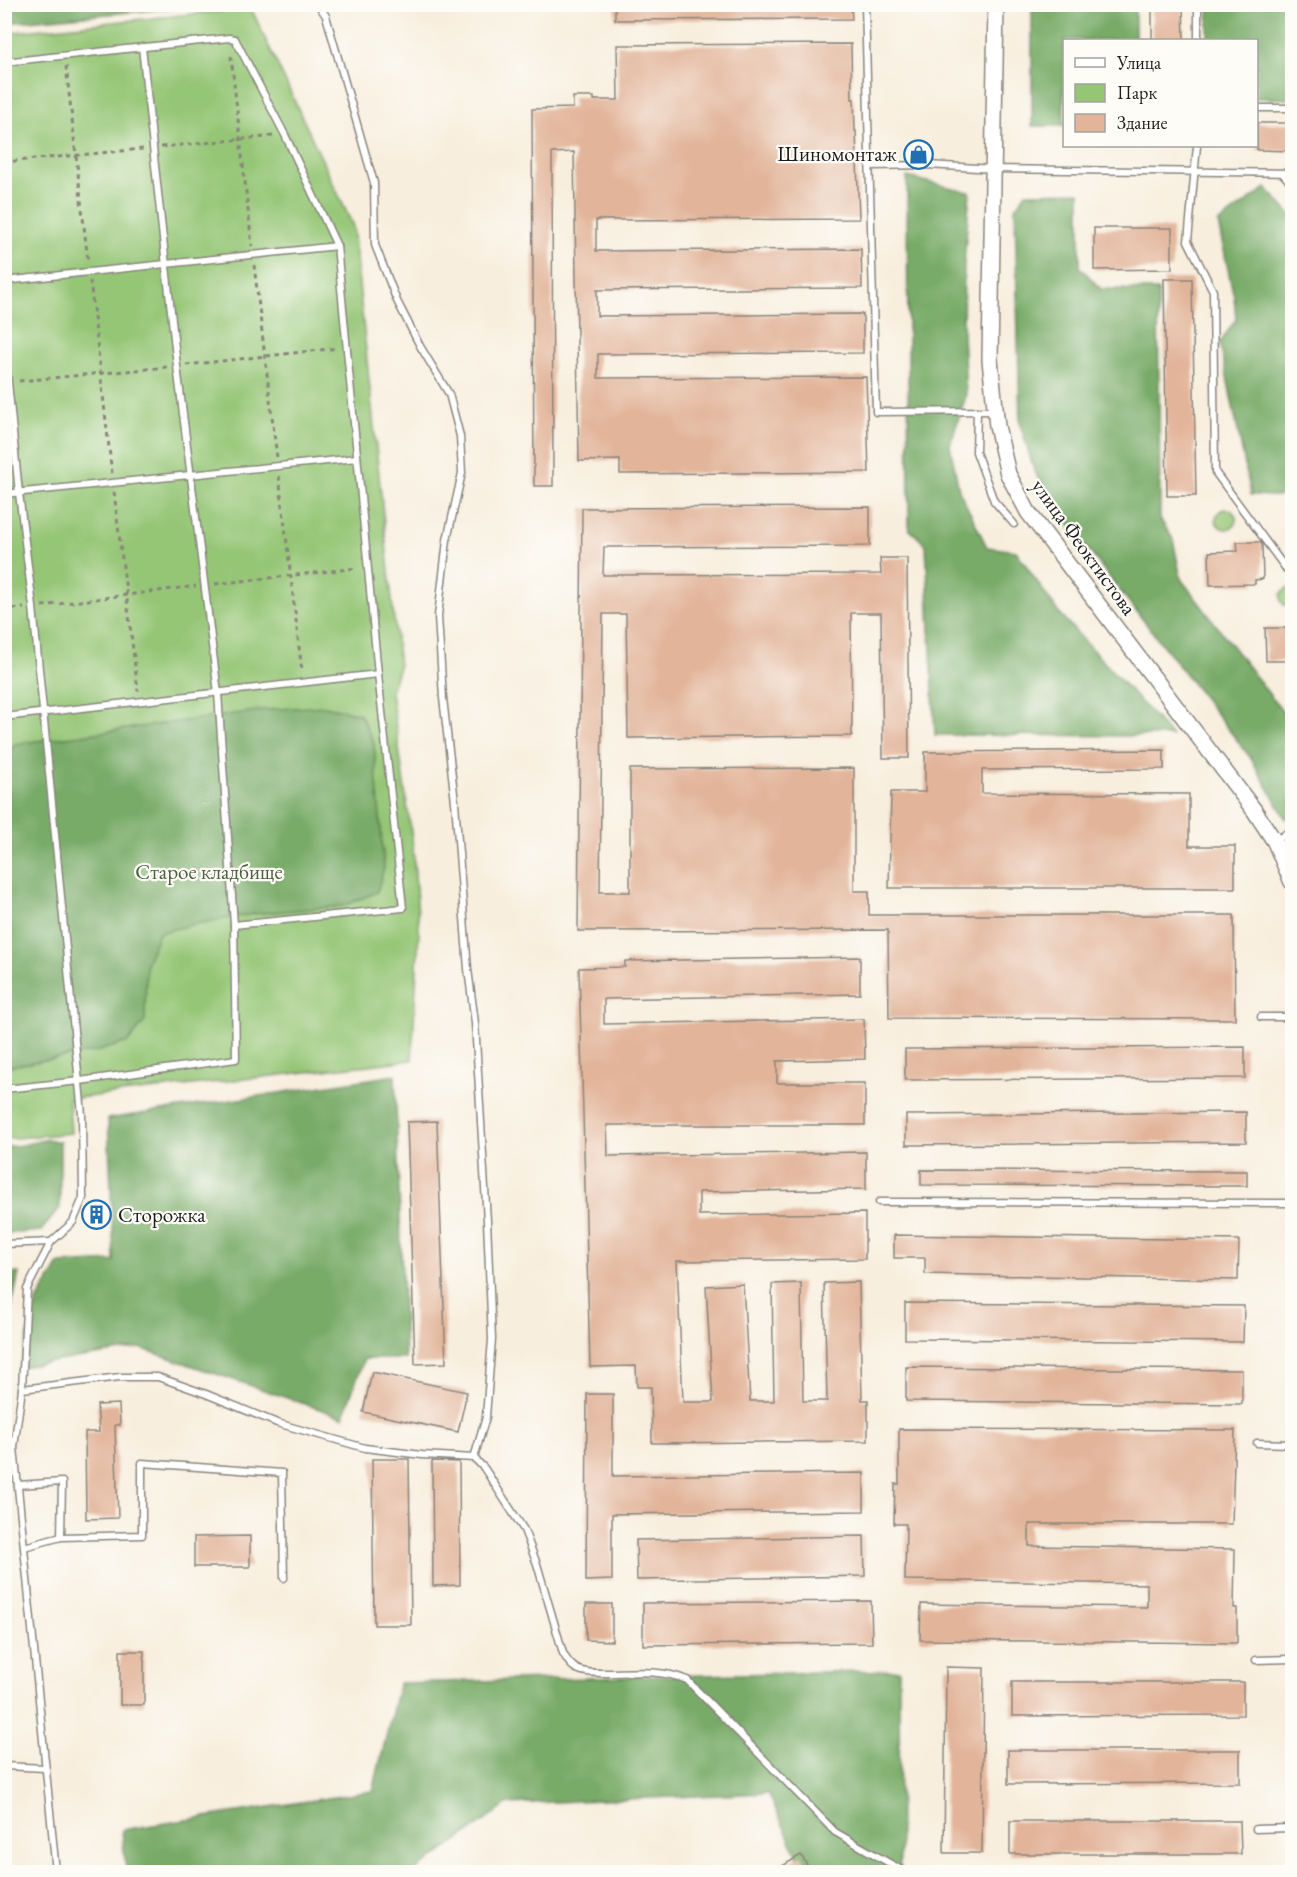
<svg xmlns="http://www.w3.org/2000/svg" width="1297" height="1877" viewBox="0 0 1297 1877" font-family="'EB Garamond',serif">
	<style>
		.green { fill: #95c676; stroke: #587149; stroke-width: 1.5 }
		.forest { fill: #78ab67; stroke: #4a6442; stroke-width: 1.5 }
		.building { fill: #e2b499 }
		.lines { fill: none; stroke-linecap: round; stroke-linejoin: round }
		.service-casing { stroke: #8a857d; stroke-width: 9 }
		.tertiary-casing { stroke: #8a857d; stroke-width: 18 }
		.path { stroke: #8a857d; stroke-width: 3; stroke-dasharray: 4.5 4.5; stroke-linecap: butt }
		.service { stroke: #fff; stroke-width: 6 }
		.tertiary { stroke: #fff; stroke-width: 15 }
		.labels { text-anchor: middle; stroke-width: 4.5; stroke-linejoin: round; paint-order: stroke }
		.poi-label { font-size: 21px; fill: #1c1c1c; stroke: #fdfcf7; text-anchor: end }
		.street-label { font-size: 21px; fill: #1c1c1c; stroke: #fdfcf7 }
		.park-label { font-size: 21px; fill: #4c6040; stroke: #fdfcf7 }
	</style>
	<rect width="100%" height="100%" fill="#fdfcf7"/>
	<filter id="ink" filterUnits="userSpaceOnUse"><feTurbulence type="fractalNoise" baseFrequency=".0167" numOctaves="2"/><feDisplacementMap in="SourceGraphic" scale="12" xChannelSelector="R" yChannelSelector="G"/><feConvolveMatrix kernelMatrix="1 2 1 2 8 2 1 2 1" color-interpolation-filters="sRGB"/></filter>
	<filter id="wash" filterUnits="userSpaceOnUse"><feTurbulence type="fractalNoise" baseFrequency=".008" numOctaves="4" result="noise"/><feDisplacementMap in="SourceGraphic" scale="24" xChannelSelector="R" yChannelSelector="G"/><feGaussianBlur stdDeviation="1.35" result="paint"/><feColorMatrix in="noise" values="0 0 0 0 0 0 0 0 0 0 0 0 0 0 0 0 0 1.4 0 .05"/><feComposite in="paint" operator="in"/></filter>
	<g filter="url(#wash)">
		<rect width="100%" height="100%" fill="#f8eede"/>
		<g class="green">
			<path d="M251,8L353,226L399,667L391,692L413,846L419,930L412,1060L69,1099L71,1133L5,1139V33Z"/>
			<circle cx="1226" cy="519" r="10"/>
			<path d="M1287,588H1292V607L1284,605L1281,601V594Z"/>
		</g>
		<g class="forest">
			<path d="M5,4H211V5L5,23Z"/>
			<path d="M1032,5H1135V40H1064V126H1032Z"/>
			<path d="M1208,5H1292V99L1257,98L1256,40H1208Z"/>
			<path d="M907,177L970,192L964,263L963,334L966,396L950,445L959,490L987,547L1016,551L1058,612L1172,736L935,735L926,545L909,529Z"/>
			<path d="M1266,188L1292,216V497L1251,495L1220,343L1236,319L1234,297L1218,223Z"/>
			<path d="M1080,192V267L1101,289L1158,290L1160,519L1173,539L1181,579L1292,724V815L1286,819L1250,757L1051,502L1034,470L1020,424L1015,208L1026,193Z"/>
			<path d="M325,706L360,714L374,743L384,868L377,892L343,906L254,914L190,925L159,933L146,964L145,1021L128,1042L99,1051L5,1067L4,762L15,744L264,710Z"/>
			<path d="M395,1075L405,1359H364L343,1417L140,1348L20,1367L37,1301L59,1264L114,1261L108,1119Z"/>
			<path d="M48,1139L60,1142V1208L41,1231L5,1234V1147L22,1145Z"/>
			<path d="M19,1273L5,1336V1274Z"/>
			<path d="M899,1670L900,1872H805L768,1793L508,1804L414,1872H126L122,1830L373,1791L399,1683Z"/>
		</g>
		<g id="blocks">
			<g class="building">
				<path d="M615,4H851L852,19L615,20Z"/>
				<path d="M1152,4H1183L1184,40H1152Z"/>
				<path d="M851,44L852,99H854L855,131H856L859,219L596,220V251L861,249L862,288L597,290V316L863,314V353L598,354V378L866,377L869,472L620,474V460L579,461L574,152L552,153L553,486H534L532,109L573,108V97H594V100H618L617,45Z"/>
				<path d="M1257,123H1293V151L1257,150Z"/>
				<path d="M1094,228H1172V269L1094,270Z"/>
				<path d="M1164,279H1192L1196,496H1167Z"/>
				<path d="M870,507V546L604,547L603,575L881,574L880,558H907L909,758H883L881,613H851L852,736L628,738L626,614H603L600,892H630V769L854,768V891H869V915H1234L1235,1019L889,1018L888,930L578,931L582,508Z"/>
				<path d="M1237,542H1260L1262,545L1263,579L1255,580V584L1210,585L1209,552L1238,551Z"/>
				<path d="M1265,628H1286V632H1293V661H1266Z"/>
				<path d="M1164,750V769L982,770V793L1189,794V846H1235V888H889L891,792H925V752Z"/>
				<path d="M860,957V994L604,999V1024L864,1019L865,1059L777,1061V1083H865V1125H607L608,1156L866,1152V1189L699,1192V1215L865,1213V1259L677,1261L683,1402H713L706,1286L743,1284L750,1401H774L772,1284L801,1283L803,1401H827L824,1283L859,1282L862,1400H868V1441L652,1443L651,1387H637L636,1366L590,1367L579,968L625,967V961Z"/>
				<path d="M1245,1047V1078L905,1080V1049Z"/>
				<path d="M1246,1112V1142L906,1145V1115Z"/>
				<path d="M437,1121L446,1363L415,1364L407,1122Z"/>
				<path d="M921,1170L1247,1171V1186L921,1185Z"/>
				<path d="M894,1235L1239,1240L1238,1280L925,1274V1258H894Z"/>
				<path d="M905,1303L1244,1306L1243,1342L905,1339Z"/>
				<path d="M906,1367L1242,1370V1404L906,1401Z"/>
				<path d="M372,1372L467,1392L458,1432L363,1412Z"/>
				<path d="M587,1394H613V1476L864,1473V1511L612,1514V1580L586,1581Z"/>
				<path d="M119,1404L120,1425H115L118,1518L86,1519L85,1432H99L97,1405Z"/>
				<path d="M899,1429L1235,1430L1232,1524H1029V1546L1235,1549L1234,1608H1237V1643L920,1640L921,1604L1147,1607V1584L905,1580L906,1524H894L895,1484H899Z"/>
				<path d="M372,1459H409L411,1625H374Z"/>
				<path d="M432,1461L459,1462L460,1585L433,1586Z"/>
				<path d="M250,1536V1567H194V1537Z"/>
				<path d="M864,1536L865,1576L637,1580L636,1540Z"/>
				<path d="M871,1601L872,1643L643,1645V1603Z"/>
				<path d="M586,1604H612V1641L586,1640Z"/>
				<rect x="120" y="1651" width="24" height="54"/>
				<path d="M946,1667L984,1668L982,1853H944Z"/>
				<path d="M1012,1682H1243V1715L1012,1716Z"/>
				<path d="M1008,1750H1240V1783L1008,1784Z"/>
				<path d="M1010,1821H1240L1241,1854H1010Z"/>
				<path d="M801,1855L811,1872H772Z"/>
			</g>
		</g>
	</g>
	<g filter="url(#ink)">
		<use href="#blocks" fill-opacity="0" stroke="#8a857d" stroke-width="1.5"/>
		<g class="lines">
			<defs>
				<g id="service">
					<path d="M318,4L326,16L374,183L375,245L397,301L420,346L449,394L460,436L462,473L447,540L438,616L443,698L455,802L468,969L475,1023L487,1221L492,1339L486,1417L474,1458"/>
					<path d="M865,4L876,412L995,411"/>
					<path d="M1198,4V40"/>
					<path d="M4,62L229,38L235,39L285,135L337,246L378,674L4,717"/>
					<path d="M1256,108H1292"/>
					<path d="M1197,146L1188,241L1213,291L1215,472L1292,577"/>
					<path d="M870,166L928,165L994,169L1292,173"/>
					<path d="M1282,173L1292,184"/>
					<path d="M4,281L337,246"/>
					<path d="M4,342L19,493L33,607L82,1114L83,1198L73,1222L51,1242L27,1289L22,1389L14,1447L56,1872"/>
					<path d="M977,411L976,452L994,501L1014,524"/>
					<path d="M4,494L357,458"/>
					<path d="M1276,841L1292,829"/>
					<path d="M234,925L403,908L378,674"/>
					<path d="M1261,1017H1292"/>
					<path d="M4,1089L80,1081L236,1059L234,925L218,693L177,366L142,47"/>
					<path d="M879,1202L1292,1203"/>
					<path d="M4,1244L51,1242"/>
					<path d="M22,1389L120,1377H158L206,1394L277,1423L365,1448L422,1455L474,1458L484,1468L524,1530L537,1564L563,1653C567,1660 571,1667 579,1670C589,1674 602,1673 612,1673C638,1672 662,1670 687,1680L835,1832L905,1872"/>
					<path d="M1257,1443L1292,1444"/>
					<path d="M18,1485L62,1482L61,1537L24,1547"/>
					<path d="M61,1537L142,1535V1463L282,1473L284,1578"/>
					<path d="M1256,1660L1292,1659"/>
					<path d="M4,1766L45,1768"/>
					<path d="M1256,1829L1292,1828"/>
				</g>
				<path id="tertiary" d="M996,4L990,360L997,426L1008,474L1028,512L1254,810L1275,842L1292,882"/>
			</defs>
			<use href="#service" class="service-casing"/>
			<use href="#tertiary" class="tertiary-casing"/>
			<g class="path">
				<path d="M231,56L252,246"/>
				<path d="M66,66L88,262"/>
				<path d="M161,147L274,136"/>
				<path d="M4,162L143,149"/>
				<path d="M254,265L277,458"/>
				<path d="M90,281L112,474"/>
				<path d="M186,365L338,348"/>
				<path d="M19,381L168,367"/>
				<path d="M279,476L302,672"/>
				<path d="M114,492L138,691"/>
				<path d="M215,584L357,568"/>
				<path d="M42,606L196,586"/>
				<path d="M4,609L24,608"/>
			</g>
			<use href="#service" class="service"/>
			<use href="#tertiary" class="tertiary"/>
		</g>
	</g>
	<defs>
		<symbol id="shop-ring" viewBox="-11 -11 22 22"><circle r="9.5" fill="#fdfcf7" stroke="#1f6fb2" stroke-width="1.5"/><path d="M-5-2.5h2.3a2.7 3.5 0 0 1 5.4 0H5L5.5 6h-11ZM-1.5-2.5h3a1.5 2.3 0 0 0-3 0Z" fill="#1f6fb2"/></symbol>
		<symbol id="building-ring" viewBox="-11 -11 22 22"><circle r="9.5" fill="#fdfcf7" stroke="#1f6fb2" stroke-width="1.5"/><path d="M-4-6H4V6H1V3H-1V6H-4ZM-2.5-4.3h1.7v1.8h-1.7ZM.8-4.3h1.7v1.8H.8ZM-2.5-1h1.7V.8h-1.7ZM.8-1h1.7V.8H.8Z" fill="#1f6fb2"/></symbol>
	</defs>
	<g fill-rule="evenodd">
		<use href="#shop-ring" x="902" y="138" width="33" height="33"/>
		<use href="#building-ring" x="80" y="1198" width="33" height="33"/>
	</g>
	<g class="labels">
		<g class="poi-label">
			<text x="897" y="161">Шиномонтаж</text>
			<text x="118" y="1222" text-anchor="start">Сторожка</text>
		</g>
		<g class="street-label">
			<text transform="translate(1084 547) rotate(54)" y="7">улица Феоктистова</text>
		</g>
		<g class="park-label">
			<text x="209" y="879">Старое кладбище</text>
		</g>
	</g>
	<rect width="1297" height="1877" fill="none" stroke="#fdfcf7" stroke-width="24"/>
	<rect x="1063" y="39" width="195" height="108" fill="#fdfcf7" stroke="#a3a29f" stroke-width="1.5"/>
	<rect x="1075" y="58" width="30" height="9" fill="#ffffff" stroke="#a3a29f" stroke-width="1.5"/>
	<text x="1117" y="69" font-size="18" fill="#1c1c1c">Улица</text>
	<rect x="1075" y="84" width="30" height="18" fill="#95c676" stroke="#a3a29f" stroke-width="1.5"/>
	<text x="1117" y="99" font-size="18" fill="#1c1c1c">Парк</text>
	<rect x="1075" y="114" width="30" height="18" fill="#e2b499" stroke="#a3a29f" stroke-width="1.5"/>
	<text x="1117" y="129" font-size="18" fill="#1c1c1c">Здание</text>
</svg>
